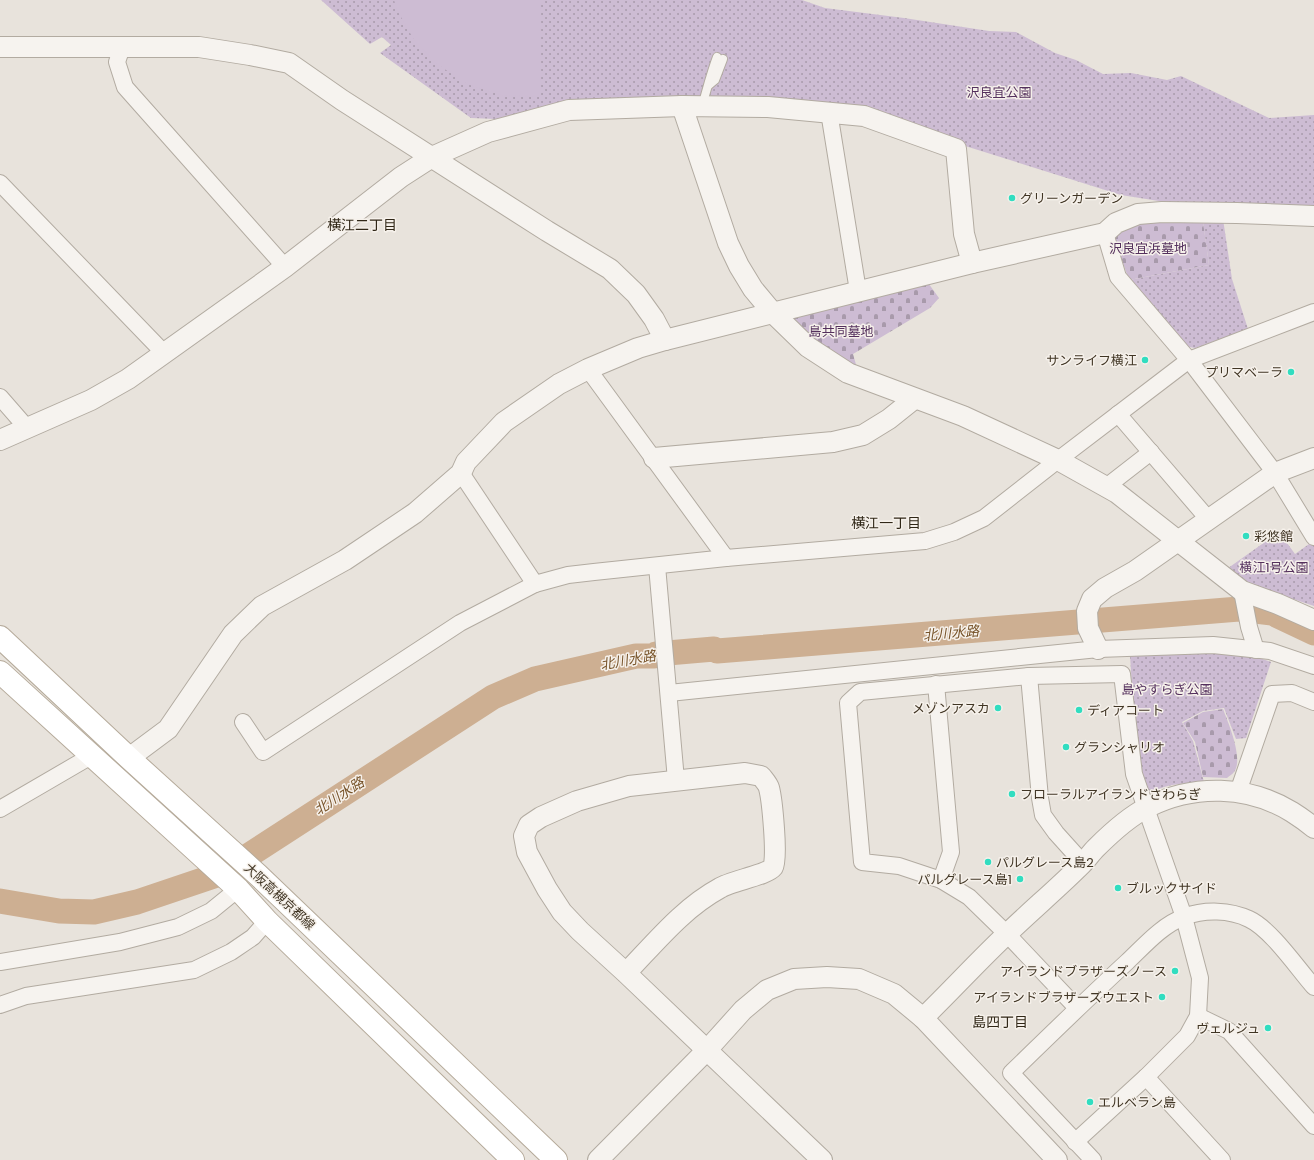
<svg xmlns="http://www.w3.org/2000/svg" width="1314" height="1160" viewBox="0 0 1314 1160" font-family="Poppins,'Noto Sans JP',sans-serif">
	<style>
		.cemetery { fill: url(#cemetery-stones) }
		.park { fill: url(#park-dots) }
		.garden { fill: #cdbcd3 }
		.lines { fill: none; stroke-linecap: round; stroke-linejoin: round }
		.river { stroke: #cdaf92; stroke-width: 25 }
		.service-casing { stroke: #b2aba1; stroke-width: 10 }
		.minor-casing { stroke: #b2aba1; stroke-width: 18 }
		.tertiary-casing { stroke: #b2aba1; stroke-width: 22 }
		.primary-casing { stroke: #b5aa9a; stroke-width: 24 }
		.service { stroke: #f6f3ef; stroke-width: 8 }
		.minor { stroke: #f6f3ef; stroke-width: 16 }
		.tertiary { stroke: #f6f3ef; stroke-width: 20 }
		.primary { stroke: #fff; stroke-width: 22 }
		.poi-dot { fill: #31ddc0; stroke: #f6f1eb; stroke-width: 1.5 }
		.labels { text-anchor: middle; stroke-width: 3; stroke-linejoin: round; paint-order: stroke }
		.park-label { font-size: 13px; fill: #54305d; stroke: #f6f1eb }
		.poi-label { font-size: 13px; fill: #403524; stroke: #f6f1eb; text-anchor: start }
		.street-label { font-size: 13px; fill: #403524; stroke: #f6f1eb }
		.neighbourhood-label { font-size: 14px; fill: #302717; stroke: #f6f1eb }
		.water-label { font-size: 14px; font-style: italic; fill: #78542a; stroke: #f6f1eb }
	</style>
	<defs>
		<pattern id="cemetery-stones" width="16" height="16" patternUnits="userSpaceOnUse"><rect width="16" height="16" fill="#cdbcd3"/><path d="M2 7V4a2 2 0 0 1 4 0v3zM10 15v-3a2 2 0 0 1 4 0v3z" fill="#a89aab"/></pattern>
		<pattern id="park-dots" width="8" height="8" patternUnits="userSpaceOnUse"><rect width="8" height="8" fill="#cdbcd3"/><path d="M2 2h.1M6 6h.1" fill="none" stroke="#a89aab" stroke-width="1.8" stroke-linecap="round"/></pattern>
	</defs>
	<rect width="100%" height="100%" fill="#e8e3dc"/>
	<g class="cemetery">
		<path d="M1140,220L1203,221L1209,265L1129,280L1113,235Z"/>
		<path d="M926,280L939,298L930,308L853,354L857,368L827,352L791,324L792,317Z"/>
		<path d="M1223,709C1228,722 1244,759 1234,772C1233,774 1229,776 1227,778L1203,777L1195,742L1183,723L1203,712Z"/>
	</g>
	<g class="park">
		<path d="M321,0H802L825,8L904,18L989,31L1016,32L1055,53L1076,60L1103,74L1131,73L1167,80L1181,76L1269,118L1314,115V211L1165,202L1121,195L962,145L863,110L566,104L496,119L471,118L380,53L391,45L382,37L370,44Z"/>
		<path d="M1223,219L1232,279L1248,329L1195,348L1184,346L1129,280L1209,265L1203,222Z"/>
		<path d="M1279,532L1295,554L1312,542L1314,545V606L1237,580L1224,571Z"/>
		<path d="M1225,652L1248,654L1271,662L1246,738L1236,739L1224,708L1203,711L1182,722L1193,741L1204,782C1191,783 1177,783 1164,787C1158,789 1153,792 1146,794L1139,755L1132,688L1130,655L1200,654Z"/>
	</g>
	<path class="garden" d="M394,0H541L540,97L501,95L467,84L437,64L414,40L397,10Z"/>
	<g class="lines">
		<path class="river" d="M0,901L59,911L94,912L137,902L220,874L493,697L535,679L636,656H654L656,654L714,649L717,651L1239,609L1272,613L1314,633"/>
		<defs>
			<g id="service">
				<path d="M709,85L715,80L723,59"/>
				<path d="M702,106C707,89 711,73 717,57"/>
			</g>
			<g id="minor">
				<path d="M122,47L117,62L125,87L285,267"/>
				<path d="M829,112L858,291"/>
				<path d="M0,183L164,353"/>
				<path d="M1105,233L1118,277L1189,360L1275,473L1314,537"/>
				<path d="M588,369L726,558"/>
				<path d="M0,397L27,428"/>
				<path d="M1118,414L1209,520"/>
				<path d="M461,473L535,584"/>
				<path d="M1106,487L1151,452"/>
				<path d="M657,566L676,780"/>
				<path d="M1242,591L1249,627L1256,650"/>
				<path d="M1029,676L1040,798L1043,815L1056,833L1083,863"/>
				<path d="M936,684L951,852L941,880"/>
				<path d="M669,693L1098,649L1213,645L1270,651L1314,666"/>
				<path d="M243,722L263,752L460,623L535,584L568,575L594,572L726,558L925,541L954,532L984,518L1058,460L1189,360L1314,312"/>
				<path d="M1238,792L1272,694L1292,693L1314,702"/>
				<path d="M0,809L91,756"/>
				<path d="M0,962L120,942L178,927L211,911L238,889"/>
				<path d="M0,1005L26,996L194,970L231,952L253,937L267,921"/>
				<path d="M1198,1016L1229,1031L1314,1126"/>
				<path d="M1146,1077L1222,1160"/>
				<path d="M1075,1142L1146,1077L1187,1036L1198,1016L1200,978L1184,917L1134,774L1122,674L1029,676L860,692L848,703L862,862L899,866L941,880L969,897L1007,934L1077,1008"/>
				<path d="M1093,1160L1011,1073C1049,1036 1088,998 1127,962C1144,946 1162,925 1184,917C1205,909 1230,910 1249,919C1271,929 1298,969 1314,987"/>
			</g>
			<g id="tertiary">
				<path d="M0,47H199L250,55L289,63L342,100L547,231L610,269L636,294L654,319L665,340"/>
				<path d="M682,106L728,243L739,266L753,289L773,313L808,347L848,373L963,416L1058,460L1117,493L1242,591L1278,604L1314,620"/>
				<path d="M0,440L91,400L128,379L285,267L401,177L432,157L488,132L569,110L682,106L768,107L864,116L956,149L964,234L972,263"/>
				<path d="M654,458L833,442L863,435L889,419L914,399"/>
				<path d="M1098,649L1088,628L1087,611L1092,599L1105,588L1135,571L1275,473L1314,458"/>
				<path d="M129,758L168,729L233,634L262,606L345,560L415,513L461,473L466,462L504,422L559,384L588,369L638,348L665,340L972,263L1105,233L1116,223L1138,214L1162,212L1237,213L1314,216"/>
				<path d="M626,973C655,943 683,908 720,888C731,881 767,875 773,867C778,859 772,799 769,788C768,784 764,780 761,776L745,773L629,786L577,801L541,817L529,825L524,836L527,852L547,889L562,912L580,931L626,973L822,1160"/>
				<path d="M923,1018C952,990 979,960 1009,932C1033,909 1058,888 1082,864C1087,859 1091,853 1096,848C1110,834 1130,816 1148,807C1194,784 1248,785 1292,812C1300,817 1307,822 1314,828"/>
				<path d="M598,1160L707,1050L743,1010L767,990L794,979L827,977L859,979L894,994L923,1018L1057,1160"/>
			</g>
			<g id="primary">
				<path d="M0,637L129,758L258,875L556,1160"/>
				<path d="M0,672L238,889L267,921L513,1160"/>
			</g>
		</defs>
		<use href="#service" class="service-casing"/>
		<use href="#minor" class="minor-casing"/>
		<use href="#tertiary" class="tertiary-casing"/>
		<use href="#primary" class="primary-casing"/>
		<use href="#service" class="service"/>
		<use href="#minor" class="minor"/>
		<use href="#tertiary" class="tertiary"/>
		<use href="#primary" class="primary"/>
	</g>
	<g class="poi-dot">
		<circle cx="1012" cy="198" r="4"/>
		<circle cx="1145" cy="360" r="4"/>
		<circle cx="1291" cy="372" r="4"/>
		<circle cx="1246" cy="536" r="4"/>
		<circle cx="998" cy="708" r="4"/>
		<circle cx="1079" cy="710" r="4"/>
		<circle cx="1066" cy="747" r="4"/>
		<circle cx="1012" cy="794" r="4"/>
		<circle cx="988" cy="862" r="4"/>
		<circle cx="1020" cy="879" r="4"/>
		<circle cx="1118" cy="888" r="4"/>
		<circle cx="1175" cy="971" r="4"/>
		<circle cx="1162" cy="997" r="4"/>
		<circle cx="1268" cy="1028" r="4"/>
		<circle cx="1090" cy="1102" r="4"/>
	</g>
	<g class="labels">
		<g class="park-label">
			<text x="999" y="97">沢良宜公園</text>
			<text x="1148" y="253">沢良宜浜墓地</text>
			<text x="841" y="336">島共同墓地</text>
			<text x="1274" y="572">横江1号公園</text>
			<text x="1167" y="694">島やすらぎ公園</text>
		</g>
		<g class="poi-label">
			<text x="1020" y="203">グリーンガーデン</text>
			<text x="1137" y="365" text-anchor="end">サンライフ横江</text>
			<text x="1283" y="377" text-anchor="end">プリマベーラ</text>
			<text x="1254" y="541">彩悠館</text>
			<text x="990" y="713" text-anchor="end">メゾンアスカ</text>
			<text x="1087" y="715">ディアコート</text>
			<text x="1074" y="752">グランシャリオ</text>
			<text x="1020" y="799">フローラルアイランドさわらぎ</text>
			<text x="996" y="867">パルグレース島2</text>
			<text x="1012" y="884" text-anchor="end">パルグレース島1</text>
			<text x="1126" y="893">ブルックサイド</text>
			<text x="1167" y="976" text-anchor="end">アイランドブラザーズノース</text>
			<text x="1154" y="1002" text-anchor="end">アイランドブラザーズウエスト</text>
			<text x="1260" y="1033" text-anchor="end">ヴェルジュ</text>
			<text x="1098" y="1107">エルベラン島</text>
		</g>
		<g class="street-label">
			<text transform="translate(280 896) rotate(43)" y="5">大阪高槻京都線</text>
		</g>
		<g class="neighbourhood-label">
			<text x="362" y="230">横江二丁目</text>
			<text x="886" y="528">横江一丁目</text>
			<text x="1000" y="1027">島四丁目</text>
		</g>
		<g class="water-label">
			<text transform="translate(951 633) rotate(-5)" y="5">北川水路</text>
			<text transform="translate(628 660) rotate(-10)" y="5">北川水路</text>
			<text transform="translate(339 796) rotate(-33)" y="5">北川水路</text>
		</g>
	</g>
</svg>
